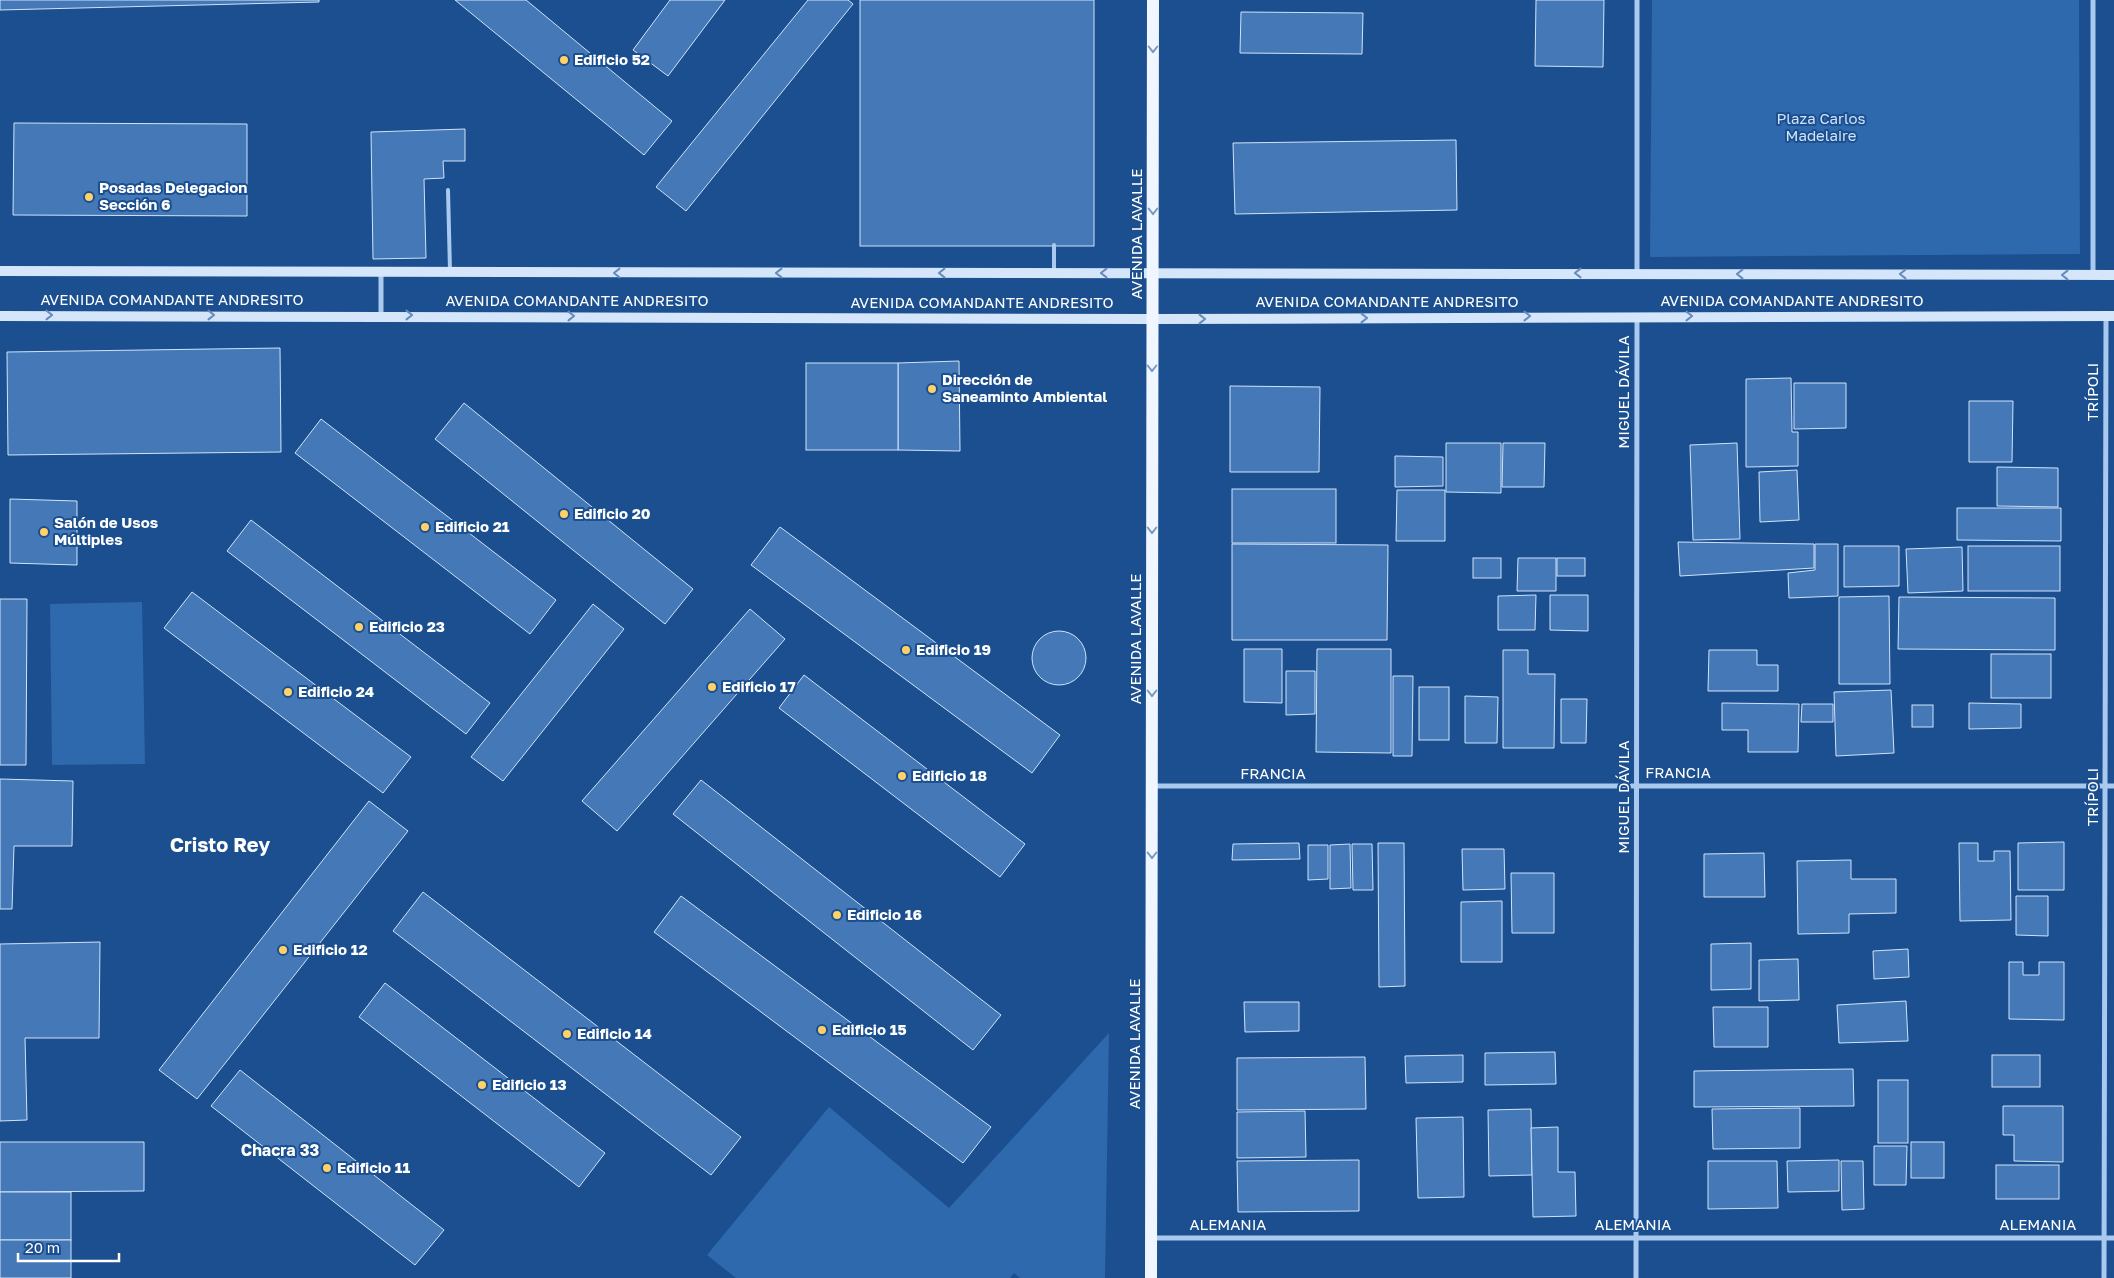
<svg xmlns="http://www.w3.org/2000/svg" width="2114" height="1278" viewBox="0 0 2114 1278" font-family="'Golos Text',sans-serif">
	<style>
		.green { fill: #2e69ad }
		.building { fill: #4478b7; stroke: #cfe3fa }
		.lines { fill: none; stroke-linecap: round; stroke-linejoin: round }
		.lane { stroke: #a9c9ee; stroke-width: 4 }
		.street { stroke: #a9c9ee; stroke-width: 5 }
		.secondary { stroke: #d6e6fa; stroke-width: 10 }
		.primary { stroke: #f0f6ff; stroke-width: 12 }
		.oneway { stroke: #7b9ac1 }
		.oneway2 { stroke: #668bba }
		.poi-dot { fill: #ffd166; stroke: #1b4f8f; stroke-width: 2 }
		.labels { text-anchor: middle; stroke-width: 4; stroke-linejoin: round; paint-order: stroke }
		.poi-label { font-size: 15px; font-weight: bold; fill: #fff; stroke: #1b4f8f; text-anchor: start }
		.park-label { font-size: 15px; fill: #cfe3fa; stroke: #1b4f8f }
		.street-label { font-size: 15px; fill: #fff; stroke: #1b4f8f }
		.neighbourhood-label { font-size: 16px; font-weight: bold; fill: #fff; stroke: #1b4f8f }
		.district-label { font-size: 20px; font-weight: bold; fill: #fff; stroke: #1b4f8f }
	</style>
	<rect width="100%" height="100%" fill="#1b4f8f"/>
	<g class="green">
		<path d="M1652,0H2079L2080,254L1650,257Z"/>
		<path d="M142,602L145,764L52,765L50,604Z"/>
		<path d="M1109,1033L1105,1278H1020L1014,1273L1010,1278H736L707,1255L829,1107L949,1208Z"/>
	</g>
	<g class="building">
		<path d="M0,0H319V2L0,10Z"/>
		<path d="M455,0H526L672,121L644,155Z"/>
		<path d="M670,0H725L668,76L633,50Z"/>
		<path d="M808,0H848L853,4L686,211L656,187Z"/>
		<rect x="860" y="0" width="234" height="246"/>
		<path d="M1536,0H1604L1603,67L1535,66Z"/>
		<path d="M1241,12L1363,13L1362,54L1240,53Z"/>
		<path d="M14,123L247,124V216L13,215Z"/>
		<path d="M465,129V161H443L444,178L424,179L426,258L373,259L371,132Z"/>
		<path d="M1456,140L1457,210L1235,214L1233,143Z"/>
		<path d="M280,348L281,452L8,455L7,352Z"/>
		<path d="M959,361L960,451L898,450V363Z"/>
		<rect x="806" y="363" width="92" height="87"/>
		<path d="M1791,378L1792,432H1798V466L1746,467V379Z"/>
		<path d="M1794,383H1846V428L1794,429Z"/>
		<path d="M1230,386L1320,387L1319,472H1230Z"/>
		<path d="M1969,401H2013L2012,462H1969Z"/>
		<path d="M464,403L693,589L665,624L435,439Z"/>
		<path d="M321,419L556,600L530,634L295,453Z"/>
		<path d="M1446,443H1501V493L1446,492Z"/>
		<path d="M1503,443H1545L1544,487H1502Z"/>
		<path d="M1737,443L1740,539L1693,540L1690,445Z"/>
		<path d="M1395,456L1443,457V486L1395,487Z"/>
		<path d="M1997,467L2058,468V507L1997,506Z"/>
		<path d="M1797,470L1799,520L1760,522L1759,472Z"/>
		<rect x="1232" y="489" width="104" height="54"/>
		<path d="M1397,490H1445V541H1396Z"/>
		<path d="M10,499L77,501V565L10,563Z"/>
		<path d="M1957,508H2061V541L1957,540Z"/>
		<path d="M251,520L490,703L466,734L227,551Z"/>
		<path d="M780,527L1060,735L1032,773L751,565Z"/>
		<path d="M1678,542L1814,544V568L1680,576Z"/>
		<path d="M1232,544L1388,545L1387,640H1232Z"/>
		<path d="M1815,544H1838V596L1789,598L1788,573L1815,570Z"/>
		<path d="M1844,546H1899V586L1844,587Z"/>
		<rect x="1968" y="546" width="92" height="45"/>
		<path d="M1962,547L1963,591L1908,593L1906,549Z"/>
		<rect x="1473" y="558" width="28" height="20"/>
		<path d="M1518,558H1556V591H1517Z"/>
		<rect x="1557" y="558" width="28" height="18"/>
		<path d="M192,592L411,757L383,793L164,628Z"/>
		<path d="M1536,595L1535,630H1498V596Z"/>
		<path d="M1550,595H1588V631L1550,630Z"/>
		<path d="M1889,596L1890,684H1839V597Z"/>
		<path d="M1899,597L2055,598V650L1898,649Z"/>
		<path d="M0,599H27L26,765H0Z"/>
		<path d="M593,604L624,629L503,781L471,757Z"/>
		<path d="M750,609L785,639L617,831L582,801Z"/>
		<circle cx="1059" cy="658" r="27"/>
		<path d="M1244,649H1282V703L1244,702Z"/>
		<path d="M1317,649H1391V753L1316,752Z"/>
		<path d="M1503,650H1528V674H1555L1554,748H1503Z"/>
		<path d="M1709,650H1757V665H1778V691H1708Z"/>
		<rect x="1991" y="654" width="60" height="44"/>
		<path d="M1286,671H1315V714L1286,715Z"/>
		<path d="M804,675L1025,844L1000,877L779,708Z"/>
		<path d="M1393,676H1413L1412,756H1393Z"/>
		<rect x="1419" y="687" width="30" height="53"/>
		<path d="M1891,690L1894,753L1836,756L1834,692Z"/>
		<path d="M1465,696L1498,697L1497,743H1465Z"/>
		<path d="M1561,699H1587L1586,743H1561Z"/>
		<path d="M1722,703L1799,704L1798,752H1748V730H1722Z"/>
		<path d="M1969,703L2021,704V728L1969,729Z"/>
		<path d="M1802,704H1833V722H1801Z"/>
		<rect x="1912" y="705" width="21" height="22"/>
		<path d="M0,779L73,781L72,846H14L12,909H0Z"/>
		<path d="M701,780L1001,1015L973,1050L673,814Z"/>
		<path d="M369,801L408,831L197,1099L159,1070Z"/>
		<path d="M2064,842V890H2018V843Z"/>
		<path d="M1299,843L1300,859L1232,860L1233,844Z"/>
		<path d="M1378,843H1404L1405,986L1379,987Z"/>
		<path d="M1959,843H1978V861H1994V851H2010L2011,920L1960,921Z"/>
		<path d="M1350,844L1351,888L1330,889V845Z"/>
		<path d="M1352,844H1372L1373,890H1353Z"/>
		<path d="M1308,845H1328V879L1308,880Z"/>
		<path d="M1462,849H1504L1505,889L1463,890Z"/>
		<path d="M1764,853L1765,897H1704V854Z"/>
		<path d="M1851,860V879H1896V913L1849,914V933L1798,934L1797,861Z"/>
		<path d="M1511,873H1554V933H1512Z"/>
		<path d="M423,892L741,1137L711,1175L393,931Z"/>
		<path d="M681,896L991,1127L963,1163L654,932Z"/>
		<path d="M2016,896H2048V936L2016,935Z"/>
		<path d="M1502,901V962H1461V902Z"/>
		<path d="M100,942L99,1038H25L27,1120L0,1121V944Z"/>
		<path d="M1751,943V989L1711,990V944Z"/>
		<path d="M1908,949L1909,977L1874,979L1873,951Z"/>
		<path d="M1798,959L1799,1000L1759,1001V960Z"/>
		<path d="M2009,962H2023V975H2039V962H2064V1020L2009,1019Z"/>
		<path d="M385,983L605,1153L579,1187L359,1017Z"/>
		<path d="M1906,1001L1908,1041L1839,1043L1837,1005Z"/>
		<path d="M1244,1002H1299V1031L1245,1032Z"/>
		<path d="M1713,1007H1768V1047H1714Z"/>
		<path d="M1555,1052L1556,1084L1485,1085V1053Z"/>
		<path d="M1463,1055V1082L1406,1083L1405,1056Z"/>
		<rect x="1992" y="1055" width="48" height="32"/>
		<path d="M1365,1057L1366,1109L1237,1110V1058Z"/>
		<path d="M1853,1069L1854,1106L1694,1107V1071Z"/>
		<path d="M240,1070L444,1230L415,1265L211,1106Z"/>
		<rect x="1878" y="1080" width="30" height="63"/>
		<path d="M2003,1106H2063V1162L2014,1161V1135H2003Z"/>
		<path d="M1800,1108V1148L1713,1149L1712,1109Z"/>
		<path d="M1531,1109L1532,1175L1489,1176L1488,1110Z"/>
		<path d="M1305,1111L1306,1157L1237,1158V1112Z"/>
		<path d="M1463,1117L1464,1197L1418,1198L1416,1118Z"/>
		<path d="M1558,1127V1172H1575L1576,1216L1533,1217L1531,1128Z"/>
		<path d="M0,1142H144V1191L0,1192Z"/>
		<rect x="1911" y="1142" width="33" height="36"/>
		<path d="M1874,1146H1907L1906,1185H1874Z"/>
		<path d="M1359,1160V1211L1238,1212L1237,1161Z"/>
		<path d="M1839,1160V1191L1788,1192L1787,1161Z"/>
		<path d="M1708,1161H1777L1778,1208L1708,1209Z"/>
		<path d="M1841,1161H1863L1864,1209L1842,1210Z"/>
		<rect x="1996" y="1165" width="63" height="34"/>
		<rect x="0" y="1192" width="71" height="48"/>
		<rect x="0" y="1240" width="71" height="38"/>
	</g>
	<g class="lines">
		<g class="lane">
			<path d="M448,190L450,271"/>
			<path d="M1054,245V271"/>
		</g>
		<g class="street">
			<path d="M381,273V315"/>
			<path d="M1637,273V0"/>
			<path d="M2093,275V0"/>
			<path d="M1152,786H2114"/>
			<path d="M1152,1238H2114"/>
			<path d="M1636,1278L1637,316"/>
			<path d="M2104,1278L2106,316"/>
		</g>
		<g class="secondary">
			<path d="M0,271L2114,275"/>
			<path d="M0,316L1153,319L2114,316"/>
		</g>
		<path class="primary" d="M1151,1278L1153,0"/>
	</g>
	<defs><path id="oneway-chevron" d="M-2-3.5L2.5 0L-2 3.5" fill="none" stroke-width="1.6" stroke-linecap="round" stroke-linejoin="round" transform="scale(1.25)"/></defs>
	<g class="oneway">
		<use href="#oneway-chevron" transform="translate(1153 49) rotate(90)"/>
		<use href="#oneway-chevron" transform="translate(1153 211) rotate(90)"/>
		<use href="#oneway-chevron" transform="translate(1152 368) rotate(90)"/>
		<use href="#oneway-chevron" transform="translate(1152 530) rotate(90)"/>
		<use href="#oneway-chevron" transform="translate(1152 693) rotate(90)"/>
		<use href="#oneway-chevron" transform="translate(1152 855) rotate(90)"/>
	</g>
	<g class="oneway2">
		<use href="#oneway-chevron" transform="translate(617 273) rotate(180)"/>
		<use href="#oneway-chevron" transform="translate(779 273) rotate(180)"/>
		<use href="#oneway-chevron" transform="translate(942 273) rotate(180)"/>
		<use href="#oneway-chevron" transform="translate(1104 273) rotate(-180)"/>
		<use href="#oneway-chevron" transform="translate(1578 273) rotate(-180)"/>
		<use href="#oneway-chevron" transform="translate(1740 274) rotate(-180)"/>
		<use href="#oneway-chevron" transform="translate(1903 274) rotate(-180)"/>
		<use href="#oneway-chevron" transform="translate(2065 275) rotate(-180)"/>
		<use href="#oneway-chevron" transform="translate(49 315)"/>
		<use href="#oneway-chevron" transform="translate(211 315)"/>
		<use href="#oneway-chevron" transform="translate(409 315)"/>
		<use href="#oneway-chevron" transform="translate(571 316)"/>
		<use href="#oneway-chevron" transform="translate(1527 316)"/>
		<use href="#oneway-chevron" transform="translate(1689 316)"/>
		<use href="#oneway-chevron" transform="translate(1364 318)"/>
		<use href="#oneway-chevron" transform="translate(1202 319)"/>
	</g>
	<g class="poi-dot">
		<circle cx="564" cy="60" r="5"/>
		<circle cx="89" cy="197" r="5"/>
		<circle cx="932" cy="389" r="5"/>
		<circle cx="564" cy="514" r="5"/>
		<circle cx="425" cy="527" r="5"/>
		<circle cx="44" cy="532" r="5"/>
		<circle cx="359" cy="627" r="5"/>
		<circle cx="906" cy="650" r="5"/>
		<circle cx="712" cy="687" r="5"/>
		<circle cx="288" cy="692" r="5"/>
		<circle cx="902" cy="776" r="5"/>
		<circle cx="837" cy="915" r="5"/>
		<circle cx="283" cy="950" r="5"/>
		<circle cx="822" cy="1030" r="5"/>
		<circle cx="567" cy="1034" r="5"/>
		<circle cx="482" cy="1085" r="5"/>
		<circle cx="327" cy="1168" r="5"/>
	</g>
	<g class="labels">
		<g class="poi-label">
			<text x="574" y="65">Edificio 52</text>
			<text x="99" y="193">Posadas Delegacion<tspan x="99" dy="17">Sección 6</tspan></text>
			<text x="942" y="385">Dirección de<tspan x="942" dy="17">Saneaminto Ambiental</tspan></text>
			<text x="574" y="519">Edificio 20</text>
			<text x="54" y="528">Salón de Usos<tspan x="54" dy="17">Múltiples</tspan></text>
			<text x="435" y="532">Edificio 21</text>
			<text x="369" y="632">Edificio 23</text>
			<text x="916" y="655">Edificio 19</text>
			<text x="722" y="692">Edificio 17</text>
			<text x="298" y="697">Edificio 24</text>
			<text x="912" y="781">Edificio 18</text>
			<text x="847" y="920">Edificio 16</text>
			<text x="293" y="955">Edificio 12</text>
			<text x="832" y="1035">Edificio 15</text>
			<text x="577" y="1039">Edificio 14</text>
			<text x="492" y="1090">Edificio 13</text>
			<text x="337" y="1173">Edificio 11</text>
		</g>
		<g class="park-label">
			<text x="1821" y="124">Plaza Carlos<tspan x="1821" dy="17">Madelaire</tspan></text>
		</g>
		<g class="street-label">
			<text transform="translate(1137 234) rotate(-90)" y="5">AVENIDA LAVALLE</text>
			<text x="172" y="305">AVENIDA COMANDANTE ANDRESITO</text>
			<text x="577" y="306">AVENIDA COMANDANTE ANDRESITO</text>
			<text x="1792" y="306">AVENIDA COMANDANTE ANDRESITO</text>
			<text x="1387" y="307">AVENIDA COMANDANTE ANDRESITO</text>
			<text x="982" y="308">AVENIDA COMANDANTE ANDRESITO</text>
			<text transform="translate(1624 392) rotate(-90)" y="5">MIGUEL DÁVILA</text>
			<text transform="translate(2093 392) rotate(-90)" y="5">TRÍPOLI</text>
			<text transform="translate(1136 639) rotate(-90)" y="5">AVENIDA LAVALLE</text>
			<text x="1678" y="778">FRANCIA</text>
			<text x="1273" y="779">FRANCIA</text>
			<text transform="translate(1624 797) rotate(-90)" y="5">MIGUEL DÁVILA</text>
			<text transform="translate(2093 797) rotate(-90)" y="5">TRÍPOLI</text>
			<text transform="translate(1135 1044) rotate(-90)" y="5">AVENIDA LAVALLE</text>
			<text x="1228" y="1230">ALEMANIA</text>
			<text x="1633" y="1230">ALEMANIA</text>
			<text x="2038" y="1230">ALEMANIA</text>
		</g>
		<g class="neighbourhood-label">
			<text x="280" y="1156">Chacra 33</text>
		</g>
		<g class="district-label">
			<text x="220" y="852">Cristo Rey</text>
		</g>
	</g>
	<path d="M18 1253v8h101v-8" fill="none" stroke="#ffffff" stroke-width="2.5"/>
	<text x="25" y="1253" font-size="15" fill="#ffffff" stroke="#1b4f8f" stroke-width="4" paint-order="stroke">20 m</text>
</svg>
